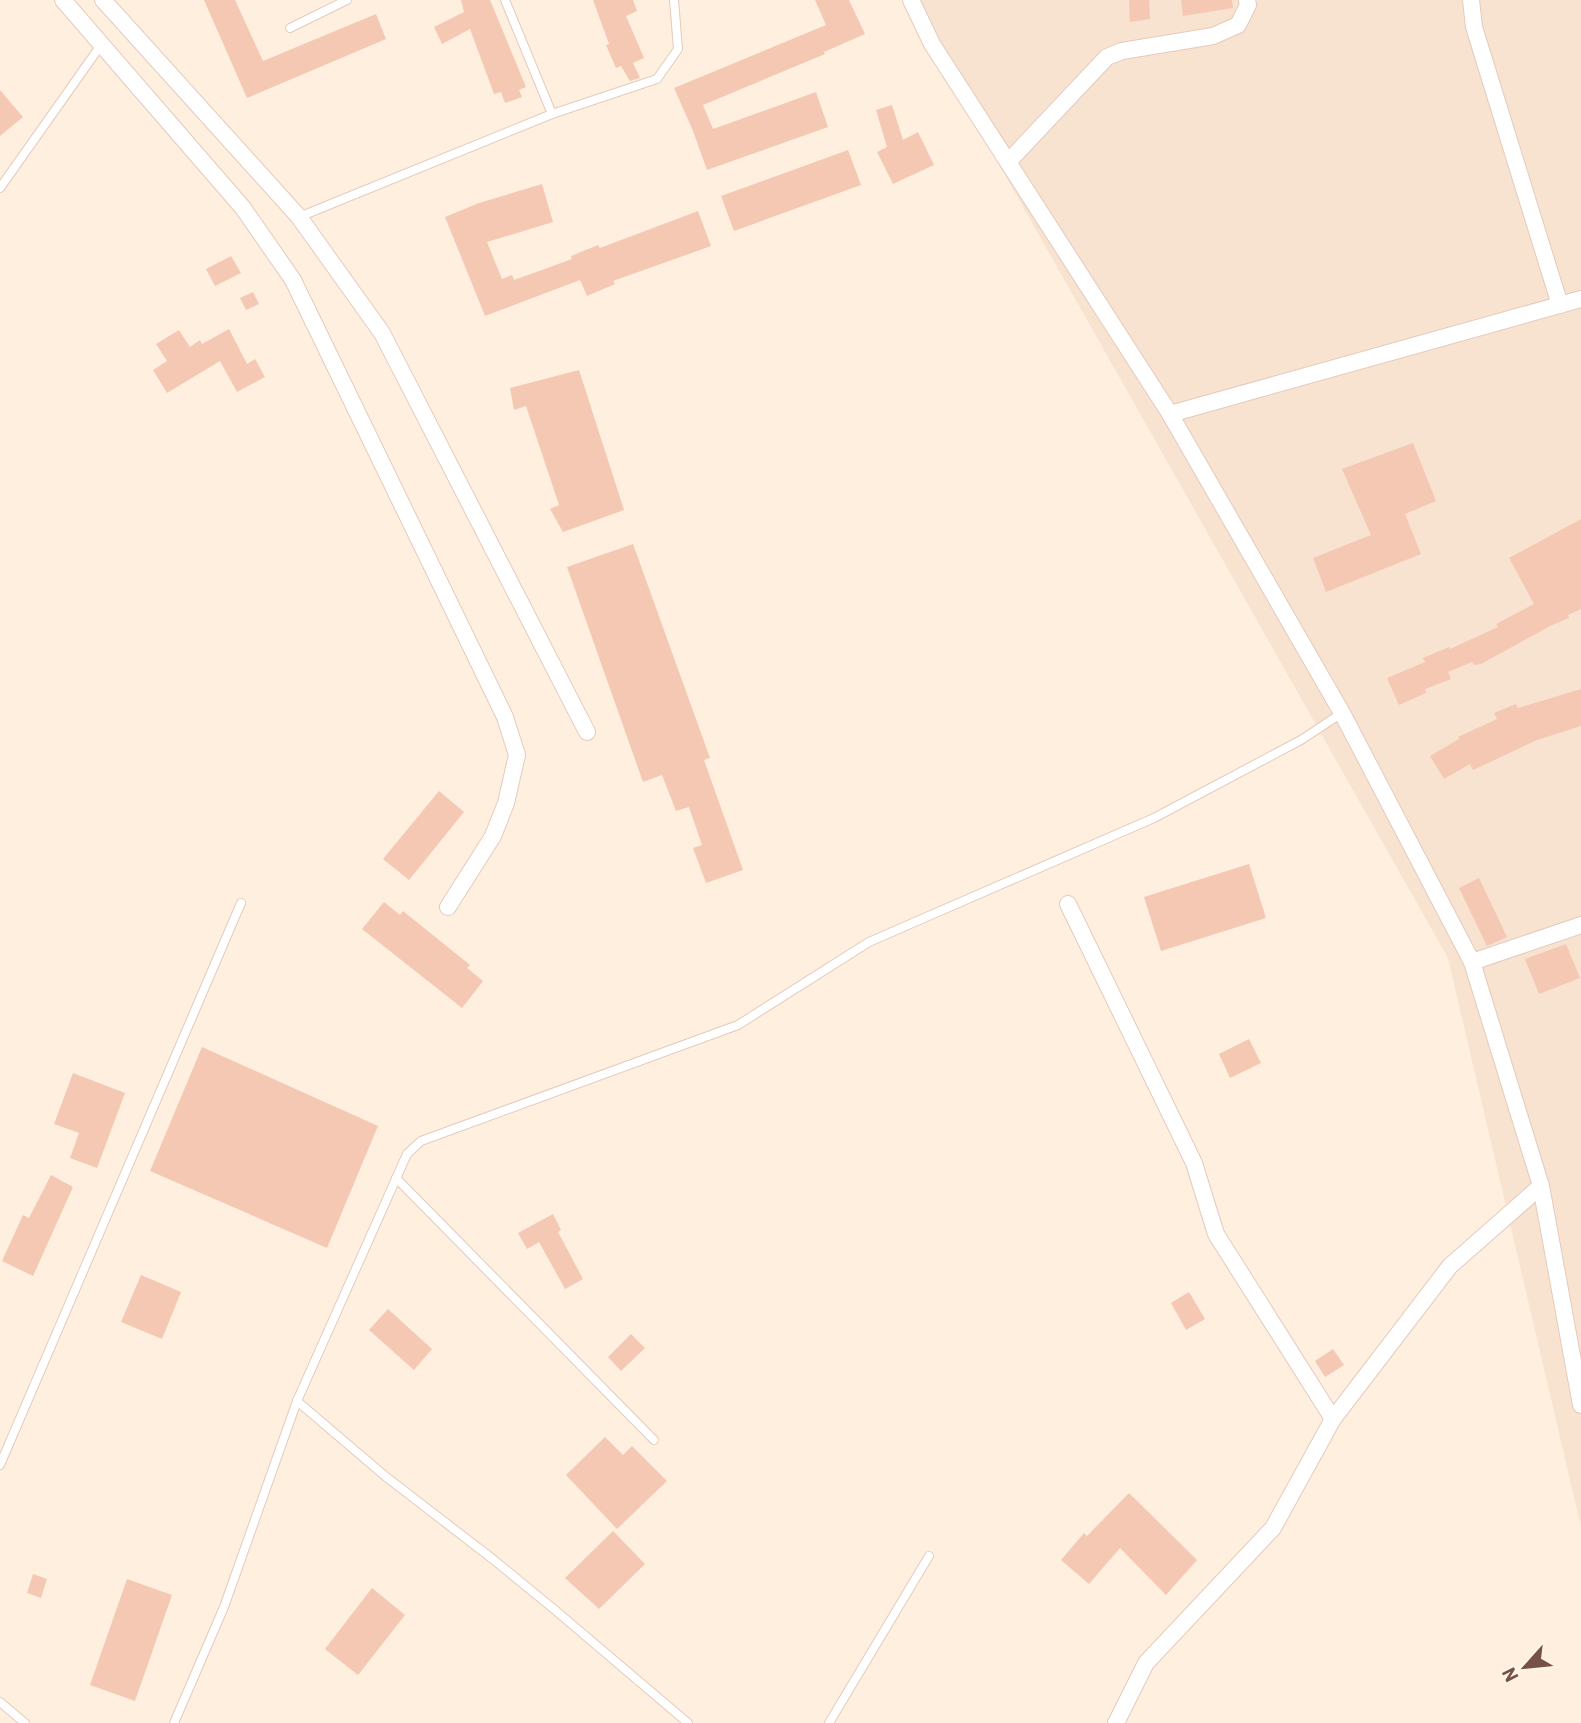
<svg xmlns="http://www.w3.org/2000/svg" width="1581" height="1723" viewBox="0 0 1581 1723" font-family="Barlow,sans-serif">
	<style>
		.residential { fill: #f8e2d0 }
		.building { fill: #f5c8b4 }
		.lines { fill: none; stroke-linecap: round; stroke-linejoin: round }
		.service-casing { stroke: #e4cbbd; stroke-width: 10 }
		.minor-casing { stroke: #e4cbbd; stroke-width: 18 }
		.service { stroke: #fff; stroke-width: 8 }
		.minor { stroke: #fff; stroke-width: 16 }
	</style>
	<rect width="100%" height="100%" fill="#feefdf"/>
	<path class="residential" d="M906,0H1581V1527L1448,958Z"/>
	<g class="building">
		<path d="M204,0H235L263,61L376,14L386,39L247,98Z"/>
		<path d="M461,0H490L526,87L519,90L522,97L505,103L501,92L494,94L470,29L442,44L434,27L464,12Z"/>
		<path d="M593,0H633L637,11L626,16L644,58L633,63L640,78L630,81L621,66L616,68L606,45L609,44Z"/>
		<path d="M815,0H849L865,34L824,52L825,54L703,105L713,129L816,92L828,127L707,170L693,131L674,88L826,25Z"/>
		<path d="M1129,0H1149L1150,19L1130,22Z"/>
		<path d="M1181,0H1232L1233,8L1183,16Z"/>
		<path d="M0,90L23,117L0,136Z"/>
		<path d="M892,105L903,140L918,132L934,165L893,184L877,152L887,147L876,110Z"/>
		<path d="M848,150L861,185L734,231L721,196Z"/>
		<path d="M542,184L553,222L487,242L502,279L512,275L514,280L572,259L571,256L598,245L600,248L698,211L711,246L613,281L615,284L587,296L580,280L485,316L445,217L479,203Z"/>
		<path d="M231,256L241,273L215,286L206,269Z"/>
		<path d="M253,292L259,304L246,310L240,298Z"/>
		<path d="M229,329L247,364L255,359L265,377L237,392L220,361L167,393L153,370L167,361L156,344L179,330L190,347L200,340L202,344Z"/>
		<path d="M579,370L624,510L563,532L550,509L559,505L526,406L514,410L510,388Z"/>
		<path d="M1413,443L1436,501L1405,514L1421,554L1326,592L1313,558L1371,535L1342,469Z"/>
		<path d="M1581,519V609L1568,615L1569,618L1552,625L1481,664L1474,665L1472,662L1448,672L1451,679L1425,689L1426,693L1399,705L1387,678L1425,662L1423,658L1449,647L1450,649L1498,627L1496,624L1534,604L1509,558Z"/>
		<path d="M633,544L710,758L704,760L743,870L706,883L693,848L702,845L689,807L676,811L662,775L643,782L567,567Z"/>
		<path d="M1581,689V726L1537,740L1473,770L1470,764L1444,779L1430,756L1459,739L1458,737L1497,719L1494,713L1516,704L1518,708Z"/>
		<path d="M439,791L464,812L409,880L383,859Z"/>
		<path d="M1249,864L1266,918L1161,951L1144,897Z"/>
		<path d="M1479,878L1507,937L1487,946L1459,888Z"/>
		<path d="M384,902L400,915L403,911L470,965L467,968L483,981L462,1008L362,929Z"/>
		<path d="M1566,944L1580,978L1539,994L1525,959Z"/>
		<path d="M1249,1039L1261,1063L1230,1078L1219,1054Z"/>
		<path d="M202,1047L378,1126L327,1248L150,1171Z"/>
		<path d="M73,1073L125,1093L97,1168L70,1158L79,1133L54,1124Z"/>
		<path d="M51,1175L73,1187L33,1276L2,1261L23,1215L29,1218Z"/>
		<path d="M553,1214L561,1230L558,1232L583,1279L565,1289L539,1242L527,1249L518,1233Z"/>
		<path d="M141,1275L181,1292L162,1339L121,1322Z"/>
		<path d="M1189,1292L1205,1319L1186,1330L1171,1303Z"/>
		<path d="M388,1309L432,1349L414,1370L369,1330Z"/>
		<path d="M631,1334L645,1348L621,1371L608,1357Z"/>
		<path d="M1333,1349L1344,1365L1325,1377L1315,1361Z"/>
		<path d="M605,1437L623,1455L632,1446L667,1481L617,1529L566,1475Z"/>
		<path d="M1129,1493L1197,1560L1166,1595L1120,1548L1089,1584L1061,1560L1084,1533L1087,1536Z"/>
		<path d="M613,1531L645,1564L599,1609L565,1578Z"/>
		<path d="M33,1574L47,1579L41,1598L27,1593Z"/>
		<path d="M127,1579L172,1595L135,1701L90,1685Z"/>
		<path d="M372,1588L405,1615L358,1675L325,1649Z"/>
	</g>
	<g class="lines">
		<defs>
			<g id="service">
				<path d="M505,0L552,114"/>
				<path d="M290,28L347,0"/>
				<path d="M0,188L101,45"/>
				<path d="M299,217L552,114L657,79L678,49L674,0"/>
				<path d="M396,1178L654,1440"/>
				<path d="M297,1401L385,1476L494,1560L555,1610L688,1723"/>
				<path d="M0,1465L241,903"/>
				<path d="M0,1702L25,1723"/>
				<path d="M174,1723L224,1607L297,1401L407,1154L421,1141L738,1025L869,942L1154,818L1301,740L1342,713"/>
				<path d="M829,1723L929,1556"/>
			</g>
			<g id="minor">
				<path d="M63,0L243,208L293,280L505,717L517,755L506,803L493,836L448,907"/>
				<path d="M103,0L299,217L382,333L587,732"/>
				<path d="M911,0L932,44L1170,414L1342,713L1472,962L1541,1186L1581,1405"/>
				<path d="M1471,0L1474,27L1560,305"/>
				<path d="M1008,162L1107,57L1122,51L1213,36L1238,25L1248,5L1247,0"/>
				<path d="M1170,414L1581,299"/>
				<path d="M1068,904L1194,1163L1216,1234L1333,1419"/>
				<path d="M1472,962L1581,925"/>
				<path d="M1116,1723L1146,1663L1273,1528L1333,1419L1450,1266L1541,1186"/>
			</g>
		</defs>
		<use href="#service" class="service-casing"/>
		<use href="#minor" class="minor-casing"/>
		<use href="#service" class="service"/>
		<use href="#minor" class="minor"/>
	</g>
	<g transform="translate(1525 1667) rotate(243)" stroke="#fff3e7" stroke-width="5" paint-order="stroke">
	<path d="M0-5L12 26L0 18L-12 26Z" fill="#765145"/>
	<text y="-10" font-size="19" font-weight="bold" text-anchor="middle" fill="#765145">N</text>
	</g>
</svg>
